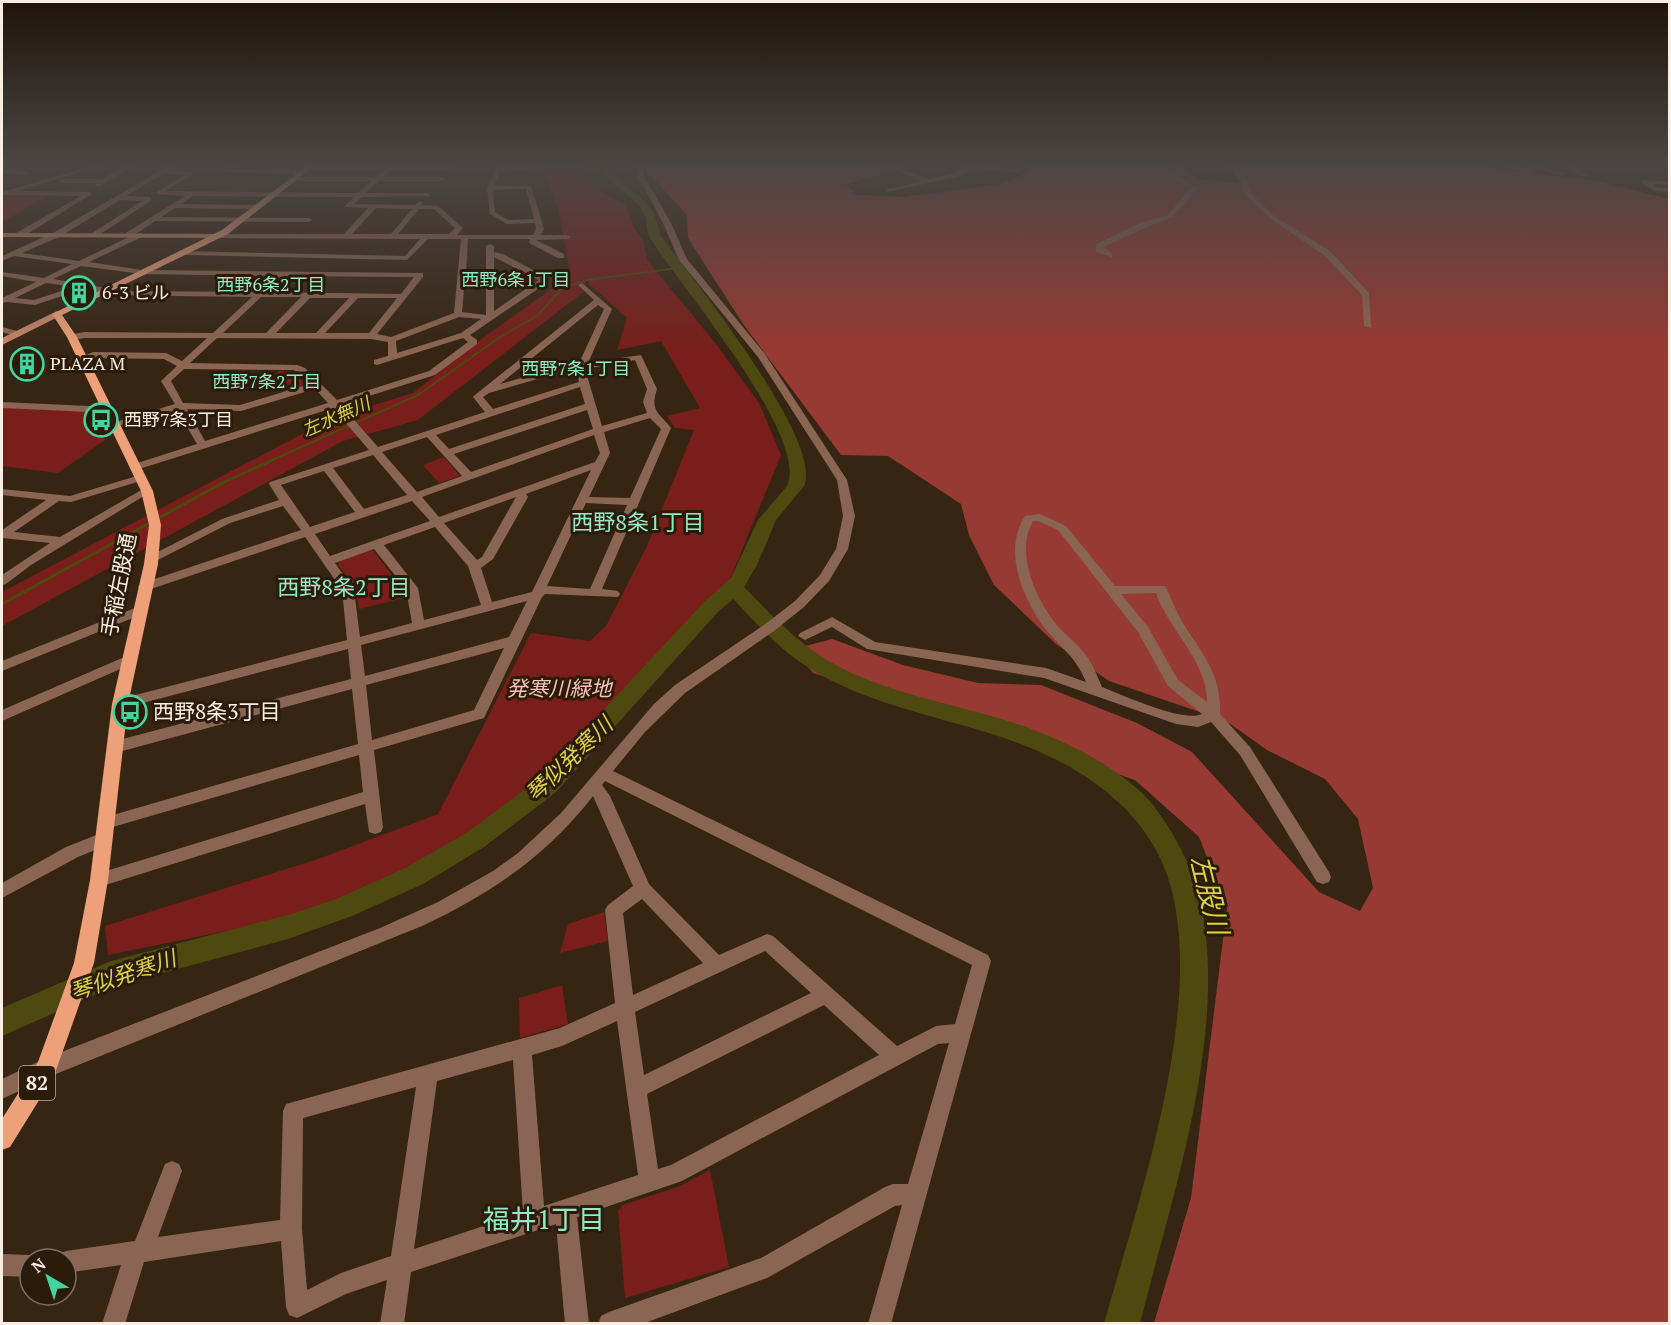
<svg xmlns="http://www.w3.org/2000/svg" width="1671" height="1325" viewBox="0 0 1671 1325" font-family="'PT Serif','Noto Sans JP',serif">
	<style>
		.green { fill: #791e1a }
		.forest { fill: #973a33 }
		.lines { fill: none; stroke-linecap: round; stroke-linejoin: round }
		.stream-far1 { stroke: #4d490f; stroke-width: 2 }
		.stream { stroke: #4d490f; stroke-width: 3 }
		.river { fill: #4d490f; fill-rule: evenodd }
		.street { fill: #8b6553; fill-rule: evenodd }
		.secondary { fill: #c38669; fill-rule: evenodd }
		.primary { fill: #eea079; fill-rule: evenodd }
		.labels { text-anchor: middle; stroke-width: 6; stroke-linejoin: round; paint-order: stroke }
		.far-neighbourhood-label { font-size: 18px; fill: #92e9c3; stroke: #2b1b0a }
		.far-poi-label { font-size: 18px; fill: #faeee3; stroke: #2b1b0a; text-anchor: start }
		.far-water-label { font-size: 18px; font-style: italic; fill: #dbd246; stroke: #2b1b0a }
		.shield { fill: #2b1b0a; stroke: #bcafa2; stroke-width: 1.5 }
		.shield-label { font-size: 20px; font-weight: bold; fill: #faeee3 }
		.street-label { font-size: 21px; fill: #faeee3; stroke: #2b1b0a }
		.park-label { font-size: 21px; font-style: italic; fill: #f8c2bb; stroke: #2b1b0a }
		.poi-label { font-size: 21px; fill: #faeee3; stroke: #2b1b0a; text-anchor: start }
		.neighbourhood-label { font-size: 22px; fill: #92e9c3; stroke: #2b1b0a }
		.water-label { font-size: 22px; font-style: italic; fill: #dbd246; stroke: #2b1b0a }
		.near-water-label { font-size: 27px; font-style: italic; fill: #dbd246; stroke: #2b1b0a }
		.near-neighbourhood-label { font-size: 27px; fill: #92e9c3; stroke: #2b1b0a }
	</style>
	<rect width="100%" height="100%" fill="#362513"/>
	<g class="green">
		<path d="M557,166H584L581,168L589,179L587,185L626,205L634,228L643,240L648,261L716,344L759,403L781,455L728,584L577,744L547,780L409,874L280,920L108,955L105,926L318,859L438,814L531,633L590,641L606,626L647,546L694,430L675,428L667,416L700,408L661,341L617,350L627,318L590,285L585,278L586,290L418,420L343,441L2,626V592L332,418L413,393L480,340L561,282L559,276L571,277C564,242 561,201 541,171Z"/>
		<path d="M2,195H49L2,222Z"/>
		<path d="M279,371H292L306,385L284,393L274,381L262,388Z"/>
		<path d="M2,407L93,411L105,440L58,473L2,466Z"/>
		<path d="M444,457L460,476L439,483L423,465Z"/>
		<path d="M369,550L374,551L402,589L404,598L359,609L356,589L338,565L341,560Z"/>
		<path d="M604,912L608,941L560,953L568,924Z"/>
		<path d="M562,985L568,1024L520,1038L519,998Z"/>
		<path d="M710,1170L729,1267L625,1298L618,1210L623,1205L680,1186Z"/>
	</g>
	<path class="forest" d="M642,166H903L846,185L857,195L904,197L1001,184L1025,174L1030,166H1180L1198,180L1247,183L1242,172L1233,166H1474L1597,181L1669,199V1323H1154L1191,1198L1227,907L1199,837L1135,780L1020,740L952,708L880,693L813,673L794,649L832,639L903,665L978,683L1041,685L1137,723L1192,752L1319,892L1360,911L1373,888L1358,819L1325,779L1267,750L1226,721L1109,681L1056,644L994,585L969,535L961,504L888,456L841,455L743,324L688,238L687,215Z"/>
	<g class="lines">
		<path class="stream-far1" d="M270,461L418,395L500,337L537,316L562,288L587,280L678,268"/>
		<path class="stream" d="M2,604L226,481L273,460"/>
		<path class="river" d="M599,166H609C627,197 654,192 660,235C690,276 824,440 804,486L776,520L757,565L744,587C767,611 791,636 819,655C885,698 967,703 1039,732C1077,747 1126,772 1153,805C1177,836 1197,876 1203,915C1225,1043 1171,1199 1140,1324H1104C1138,1200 1215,983 1162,862C1134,799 1069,760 1007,739C940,716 866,705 806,666C778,648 756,623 733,599L718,612L555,793L484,847L423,884L352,916L288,939L115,986L2,1036V1008L111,961L288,915L336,899L405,868L466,833L539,779L704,602L731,578L758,520L787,486C810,437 678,283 650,238C645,229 648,217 641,208C628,191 612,188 599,166Z"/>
		<g class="street">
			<path d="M92,166H101L18,191L89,192L92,194L22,237H16V233L81,196L4,195L2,192Z"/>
			<path d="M126,166H133L98,187L95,185L97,183H62L59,181L62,179H103Z"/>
			<path d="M168,166H175L170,170L196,172L166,191L358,193L371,181H294L291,179L294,177H375L383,170L306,169L308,166H452L454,169L391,170L383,177H442L445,179L442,181H379L366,193H428L430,196L362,197L354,204L415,205L420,201L423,203L422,205L438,206L463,228L457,235H533L536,229L535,223L507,224L490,214L487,188L496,166H549L546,168L500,171L494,186H531L544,229L540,235H567L571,237L567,239L536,240L564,254V258H558L529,243L530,239H468L466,273L486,271V246L490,244L494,246V252L503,254L548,278V282L470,335L477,340V344L435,375L341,405L378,447L485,412L473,397L475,395L594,300L578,285L582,283L612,309L588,363L641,355L657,389C650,411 658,412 671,428L602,589L618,591L620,594L618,597L545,594L542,597L484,718L374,750L383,827L381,832L375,834L369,832L365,804L99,887L93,885L91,880L93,875L363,792L359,755L106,829L100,828L98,823L100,818L106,817L358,744L352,689L115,753L110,751L108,747L110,743L115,741L351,679L348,649L120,709L115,708L113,704L115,700L120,699L347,640L342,590L305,537L148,590L144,591L138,587L140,584L301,530L283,506L230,523L156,561L152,562L146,558L222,519L279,500L269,484L270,482L369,450L333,408L139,469H131V465L197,444L177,410L114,427L109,424L175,404L161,381L177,366L164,359L94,358L82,362L77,359L93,352L166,353L182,361L207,338H84L72,340L68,337L69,335L84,332L213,333L252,297L101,295L97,293L99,291L83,289L35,305L7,302L2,303V298L36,282L2,276V272L44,278L72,264L14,256L2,261V256L53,233ZM163,174H185L157,192V194L185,196L126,233L125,235L129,237L79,261L22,253L59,237L120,200L142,201L89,235L96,237L152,200L150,197L126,196ZM526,189L534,219L508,220L495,212L493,190ZM193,196L354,197L346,205V207L368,208L344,234H214L213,236L217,238L420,239L405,256L181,251L180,253L184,255L407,260L428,239H461L454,313L391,337L377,334L423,277V273H420L142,270L89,262L142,237V233L136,234L155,221L309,222L313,220L309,218L161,217L175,208L258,209L261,207L258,205L181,204ZM376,208L412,209L391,234H352ZM419,209H434L455,228L449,234H398ZM494,257L539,280L494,311ZM81,266L142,274L275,276L257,292L111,291L107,288L53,279ZM284,276L414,277L401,294L266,292ZM486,276V315L462,312L465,278ZM46,283L74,287L34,300L15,298ZM261,297H301L266,333H223ZM310,298H349L316,333H276ZM358,298H397L369,333H325ZM598,305L604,309L580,361L500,384ZM459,317L481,319L461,333L397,353L396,341ZM217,338L371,339L388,342V356L374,360V364L377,365L463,338L468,342L429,371L337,400L305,368L297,365L190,363ZM635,360L647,389L643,402L647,413L602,426L585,369ZM576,368L579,382L493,409L483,397L489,393ZM184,369L293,370L299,372L310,384L240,405L183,403L171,381ZM580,387L585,404L449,449L436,435ZM315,389L328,403L205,441L187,409L241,411ZM587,410L593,429L471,472L454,454ZM650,418L661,429L630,498L589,497L610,453L604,432ZM594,435L600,453L595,462L439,517L422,497ZM427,437L462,476L417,492L382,452ZM373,455L407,495L364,509L333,468ZM591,470L532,592L492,602L481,568L493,559L528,497L526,494ZM324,471L355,512L310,527L281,485ZM516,497L482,557L477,560L444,523ZM412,501L430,521L330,556L315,534ZM586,503L627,505L590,589L547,586ZM435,527L468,566L481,605L424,620L418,588L384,545ZM374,549L406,589L412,623L360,637L354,590L335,563ZM527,601L509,637L365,676L361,645ZM504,648L474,710L372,740L366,685Z"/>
			<path d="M230,166H237L233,169L303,170L306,172L303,174L224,172V170Z"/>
			<path d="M637,166H643L644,176L671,223L687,259L765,354L847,480L855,516L848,549L829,581L804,607L774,631L685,693L645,732L613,771L988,955L991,961L891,1324H868L902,1205L895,1206L767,1278L642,1324H598L601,1316L609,1312L761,1258L885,1187L893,1184H908L949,1043L938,1044L682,1181L577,1217L589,1324H565L556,1224L411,1272L404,1324H380L387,1280L346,1294L297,1318L289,1315L286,1307L281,1241L144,1262L125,1324H102L121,1265L66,1273V1259H56L58,1254L66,1251L135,1241L165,1164L172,1161L179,1164L182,1171L158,1237L280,1220L283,1111L286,1104L560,1028L615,1003L605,910L608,905L633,886L593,796C546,857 491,893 422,926L51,1076L2,1099V1079L46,1058L380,928L438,902L493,871L518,853L561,813L654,704L675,685L764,625L795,601L820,575L836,549L843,516L837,480L758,357L679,260L663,223L638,176ZM605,781L972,965L955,1024L936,1026L897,1046L773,936L767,934L719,955L649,884L610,796L602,785ZM642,899L703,963L633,995L623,913ZM765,951L811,993L644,1075L635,1012ZM824,1005L879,1055L671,1165L658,1169L647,1094ZM617,1021L638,1175L544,1206L532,1055L562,1046ZM513,1060L523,1213L414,1249L437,1081ZM416,1087L391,1256L341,1273L307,1290L302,1229L303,1118Z"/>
			<path d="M967,166H988L1021,170L1018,172L976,168L956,177L888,192L885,190L921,181L896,170V168L929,179L952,174Z"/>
			<path d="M1151,166H1158L1198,188L1172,217L1149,226L1103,247L1112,253V257L1096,252V244L1143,222L1168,215L1191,188Z"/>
			<path d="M1227,166H1233L1247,180L1250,192L1275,217L1330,251L1369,293L1371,328L1364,326L1362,295L1324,255L1271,219L1245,194L1241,181Z"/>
			<path d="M1501,166L1528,169L1531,168L1529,166H1538L1564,173L1561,175L1537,169L1529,173Z"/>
			<path d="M1566,166H1573L1588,176L1583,177Z"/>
			<path d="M2,169L25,171L28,173L25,175L2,173Z"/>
			<path d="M1643,180L1670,181V185L1652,184L1658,188H1670V192L1655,191L1641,183Z"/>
			<path d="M2,327L21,332L22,334L18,337L2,332Z"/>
			<path d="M2,402L89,406L104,404L109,407L89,412L2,408Z"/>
			<path d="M140,475L144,476V480L71,502L59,501L14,532L60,537L143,489L147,488L152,491L31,565L6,584L2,585V575L50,543L2,538V530L46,500L2,495V489L70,496Z"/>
			<path d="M1040,514L1066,526L1115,586H1165C1171,597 1175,609 1181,620C1201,653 1222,673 1220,714L1250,747L1329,872L1331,877L1329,882L1323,884L1317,882L1240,755L1211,722L1198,727L1176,724L1044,678L867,649L832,627L805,640L798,636L800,633L832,617L875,642L1046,668L1086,682C1075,656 1064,651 1047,631C1023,600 1002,551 1025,516ZM1033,521H1038L1058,530L1138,632L1168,686L1202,714C1183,723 1123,695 1102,687C1098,678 1094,667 1088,658C1080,645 1066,636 1056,624C1035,598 1015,552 1033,521ZM1156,593C1168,629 1208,662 1207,702L1178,680L1148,627L1121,594Z"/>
			<path d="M140,606L146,610L145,613L2,671V661Z"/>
			<path d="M129,655L136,660L134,663L2,721V710Z"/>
			<path d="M104,832L110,834L112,839L110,844L78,857L2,898V883L66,847Z"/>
			<path d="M2,1254L30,1255L38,1259H30V1277L2,1276Z"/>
		</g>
		<g class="secondary">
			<path d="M2,233L217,234L221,236L217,238L2,237Z"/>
			<path d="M57,311L62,314L60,316L2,345V338Z"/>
		</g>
		<path class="primary" d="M307,166H314L228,234L62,315L77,337L153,491L161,525L158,564L128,704L108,880L94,963L54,1076L10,1147L2,1150V1119L38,1062L74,963L90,880L112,704L144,564L149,525L141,491L67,337L52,314L222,230Z"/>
	</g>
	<linearGradient id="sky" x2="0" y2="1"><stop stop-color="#1e140a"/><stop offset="0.47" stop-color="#4c4644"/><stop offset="1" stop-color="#4c4644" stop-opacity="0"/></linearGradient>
	<rect width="1671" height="351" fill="url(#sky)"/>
	<defs>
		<symbol id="building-ring" viewBox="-11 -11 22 22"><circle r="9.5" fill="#2b1b0a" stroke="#43d4a0" stroke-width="1.5"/><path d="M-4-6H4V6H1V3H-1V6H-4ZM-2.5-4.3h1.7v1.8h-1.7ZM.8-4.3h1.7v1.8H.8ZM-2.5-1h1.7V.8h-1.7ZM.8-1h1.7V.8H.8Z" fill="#43d4a0"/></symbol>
		<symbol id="bus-ring" viewBox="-11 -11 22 22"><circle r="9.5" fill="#2b1b0a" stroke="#43d4a0" stroke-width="1.5"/><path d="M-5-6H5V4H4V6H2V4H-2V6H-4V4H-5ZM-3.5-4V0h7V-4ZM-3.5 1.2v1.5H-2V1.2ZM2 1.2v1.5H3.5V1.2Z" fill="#43d4a0"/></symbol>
	</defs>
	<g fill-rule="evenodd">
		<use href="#building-ring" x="60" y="274" width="38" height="38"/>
		<use href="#building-ring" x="8" y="345" width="38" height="38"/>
		<use href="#bus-ring" x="82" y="401" width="38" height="38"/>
		<use href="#bus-ring" x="111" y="693" width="38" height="38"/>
	</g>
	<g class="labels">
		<g class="far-neighbourhood-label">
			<text x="516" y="286">西野6条1丁目</text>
			<text x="271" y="291">西野6条2丁目</text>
			<text x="576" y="375">西野7条1丁目</text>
			<text x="267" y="388">西野7条2丁目</text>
		</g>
		<g class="far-poi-label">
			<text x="102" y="299">6-3 ビル</text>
			<text x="50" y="370">PLAZA M</text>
			<text x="124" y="426">西野7条3丁目</text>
		</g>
		<g class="far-water-label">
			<text transform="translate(336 417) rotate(-24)" y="6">左水無川</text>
		</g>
		<rect class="shield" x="19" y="1066" width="36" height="34" rx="4.5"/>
		<g class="shield-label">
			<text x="37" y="1090">82</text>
		</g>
		<g class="street-label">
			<text transform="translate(119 585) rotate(-79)" y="7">手稲左股通</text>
		</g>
		<g class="park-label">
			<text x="559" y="696">発寒川緑地</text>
		</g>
		<g class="poi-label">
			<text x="153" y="719">西野8条3丁目</text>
		</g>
		<g class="neighbourhood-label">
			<text x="638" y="530">西野8条1丁目</text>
			<text x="344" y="595">西野8条2丁目</text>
		</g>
		<g class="water-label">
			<text transform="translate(569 759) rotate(-44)" y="8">琴似発寒川</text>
			<text transform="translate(123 975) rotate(-19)" y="8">琴似発寒川</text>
		</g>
		<g class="near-water-label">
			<text transform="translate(1209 895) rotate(76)" y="9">左股川</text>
		</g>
		<g class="near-neighbourhood-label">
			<text x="544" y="1229">福井1丁目</text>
		</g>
	</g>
	<rect width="1671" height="1325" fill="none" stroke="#faeee3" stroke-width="6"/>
	<g transform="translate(48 1277) rotate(321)"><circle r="28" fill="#2b1b0a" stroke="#7e6f61" stroke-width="1.5"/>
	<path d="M0-4.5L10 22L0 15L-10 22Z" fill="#43d4a0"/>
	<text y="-9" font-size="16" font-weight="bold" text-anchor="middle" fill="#faeee3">N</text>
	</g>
</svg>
